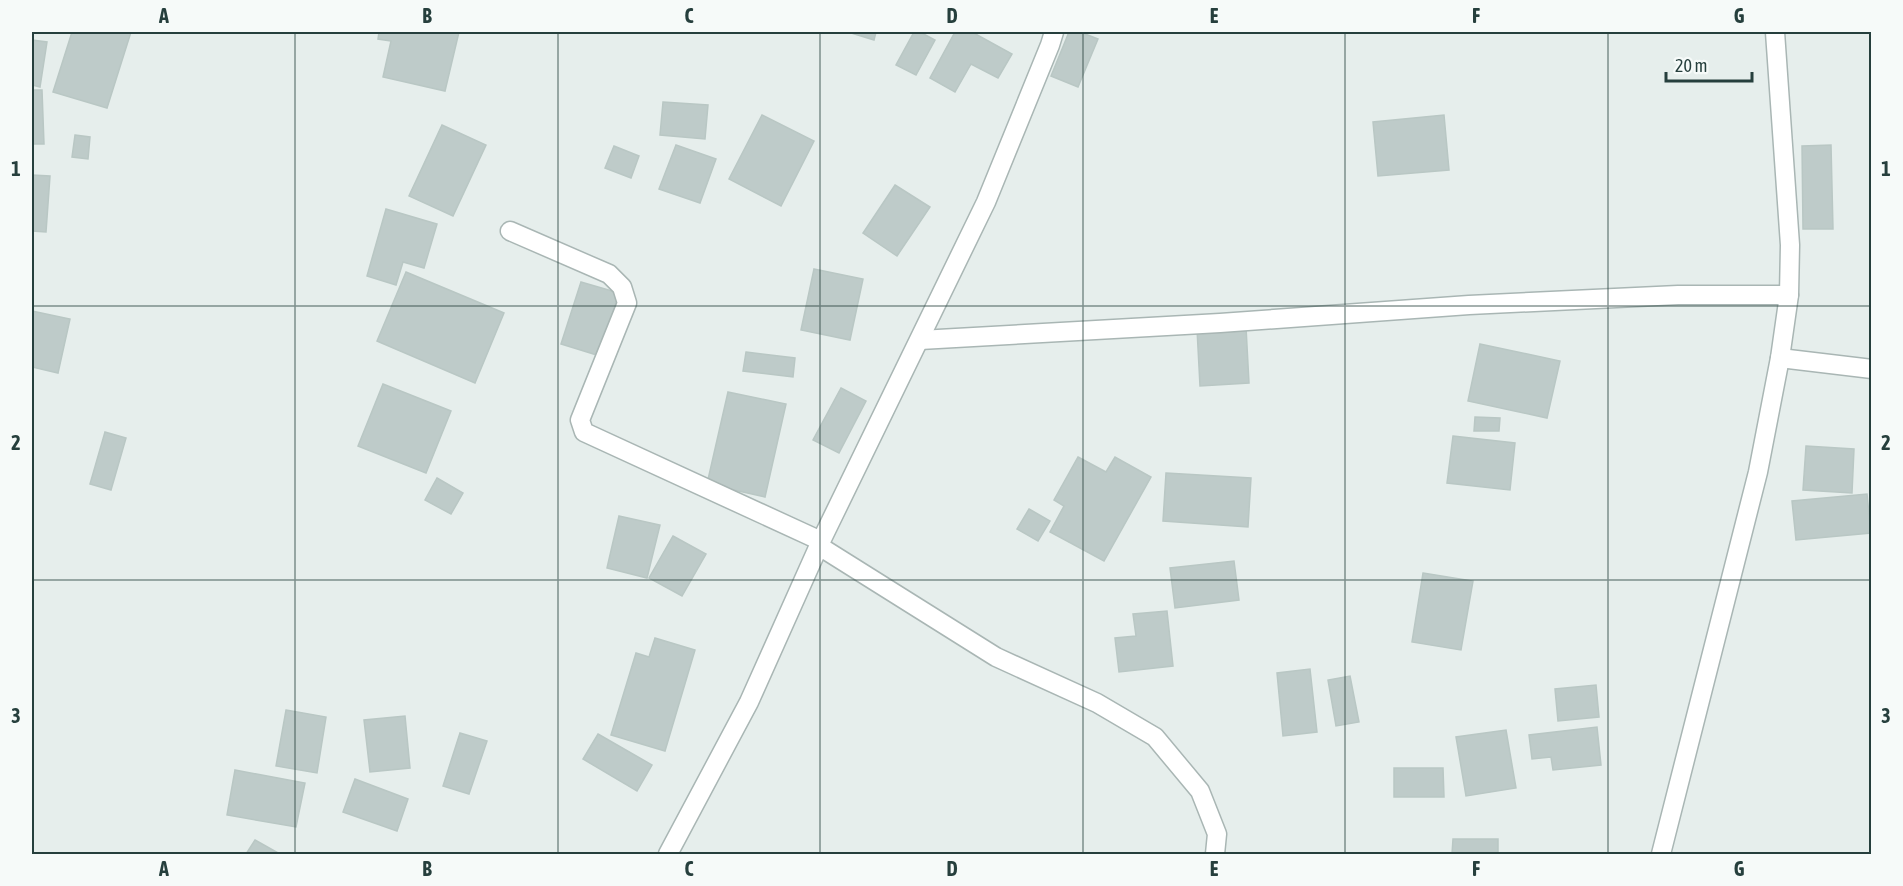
<svg xmlns="http://www.w3.org/2000/svg" width="1903" height="886" viewBox="0 0 1903 886" font-family="'Asap Condensed',sans-serif">
	<style>
		.building { fill: #becbc9; stroke: #b9c7c4; stroke-width: 1.5 }
		.lines { fill: none; stroke-linecap: round; stroke-linejoin: round }
		.street-casing { stroke: #a9b6b4; stroke-width: 21 }
		.street { stroke: #fff; stroke-width: 18 }
		.grid { fill: none; stroke: #263f3d; stroke-width: 1.5; stroke-opacity: 0.55 }
		.neatline { fill: none; stroke: #263f3d; stroke-width: 2 }
		.grid-label { font-size: 20px; text-anchor: middle; font-weight: bold; fill: #263f3d }
	</style>
	<rect width="100%" height="100%" fill="#e6eeec"/>
	<g class="building">
		<path d="M72,32H131L107,108L53,92Z"/>
		<path d="M379,32H459L445,91L383,77L391,41L378,39Z"/>
		<path d="M848,32H876L874,40Z"/>
		<path d="M914,32H920L935,40L916,75L896,65Z"/>
		<path d="M955,32H972L1012,54L998,78L971,64L955,92L930,78Z"/>
		<path d="M1069,32H1080L1098,39L1078,87L1051,76Z"/>
		<path d="M32,40L47,42L40,87L32,85Z"/>
		<path d="M32,90H42L44,144H32Z"/>
		<path d="M663,102L708,105L705,139L660,135Z"/>
		<path d="M762,115L814,141L781,206L729,179Z"/>
		<path d="M1444,115L1449,170L1378,176L1373,122Z"/>
		<path d="M442,125L486,145L453,216L409,196Z"/>
		<path d="M75,135L90,137L88,159L72,157Z"/>
		<path d="M676,145L716,159L700,203L659,189Z"/>
		<path d="M1831,145L1833,229H1803L1802,146Z"/>
		<path d="M614,146L639,156L631,178L605,168Z"/>
		<path d="M32,175L50,176L46,232L32,231Z"/>
		<path d="M895,185L930,207L897,256L863,233Z"/>
		<path d="M386,209L437,224L424,268L403,262L396,285L367,276Z"/>
		<path d="M814,269L863,279L850,340L801,330Z"/>
		<path d="M406,272L504,313L475,383L377,341Z"/>
		<path d="M581,282L619,293L600,356L561,344Z"/>
		<path d="M32,311L70,319L58,373L32,367Z"/>
		<path d="M1246,327L1249,383L1200,386L1197,329Z"/>
		<path d="M1480,344L1560,361L1547,418L1468,401Z"/>
		<path d="M746,352L795,358L793,377L743,371Z"/>
		<path d="M383,384L451,411L426,473L358,446Z"/>
		<path d="M841,388L866,401L839,453L813,440Z"/>
		<path d="M728,392L786,404L765,497L707,484Z"/>
		<path d="M1475,417L1500,418L1499,431H1474Z"/>
		<path d="M105,432L126,438L111,490L90,484Z"/>
		<path d="M1453,436L1515,443L1510,490L1447,483Z"/>
		<path d="M1806,446L1854,449L1852,493L1803,490Z"/>
		<path d="M1078,457L1106,472L1115,457L1151,477L1104,561L1050,532L1064,506L1054,500Z"/>
		<path d="M1166,473L1251,478L1248,527L1163,521Z"/>
		<path d="M437,478L463,493L451,514L425,500Z"/>
		<path d="M1867,494L1871,533L1796,540L1792,501Z"/>
		<path d="M1029,509L1050,521L1038,541L1017,529Z"/>
		<path d="M619,516L660,525L647,578L607,568Z"/>
		<path d="M673,536L706,554L682,596L649,578Z"/>
		<path d="M1234,561L1239,600L1175,608L1170,568Z"/>
		<path d="M1423,573L1473,581L1461,650L1412,642Z"/>
		<path d="M1167,611L1173,666L1119,672L1115,638L1136,636L1133,614Z"/>
		<path d="M655,638L695,650L665,751L611,735L636,653L649,657Z"/>
		<path d="M1310,669L1317,732L1283,736L1277,673Z"/>
		<path d="M1350,676L1359,722L1336,726L1328,680Z"/>
		<path d="M1596,685L1599,717L1558,721L1555,689Z"/>
		<path d="M286,710L326,717L317,773L276,766Z"/>
		<path d="M405,716L410,768L370,772L364,720Z"/>
		<path d="M1597,727L1601,765L1553,770L1551,757L1532,759L1529,735Z"/>
		<path d="M1506,730L1516,788L1466,796L1456,737Z"/>
		<path d="M460,733L487,741L469,794L443,786Z"/>
		<path d="M598,734L652,765L637,791L583,759Z"/>
		<path d="M1394,768H1443L1444,797H1394Z"/>
		<path d="M235,770L305,783L296,827L227,815Z"/>
		<path d="M355,779L408,799L397,831L343,812Z"/>
		<path d="M1453,839H1498V854H1452Z"/>
		<path d="M255,840L280,854H246Z"/>
	</g>
	<g class="lines">
		<defs>
			<g id="street">
				<path d="M510,231L609,274L622,287L627,303L580,420L584,432L821,541"/>
				<path d="M920,340L1220,323L1469,305L1678,295H1789"/>
				<path d="M1780,358L1872,369"/>
				<path d="M819,546L996,657L1097,703L1155,737L1200,791L1217,834L1215,854"/>
				<path d="M668,854L749,702L821,541L986,202L1050,45L1054,32"/>
				<path d="M1661,854L1758,472L1780,358L1789,295L1790,245L1775,32"/>
			</g>
		</defs>
		<use href="#street" class="street-casing"/>
		<use href="#street" class="street"/>
	</g>
	<path class="grid" d="M295,32V854M558,32V854M820,32V854M1083,32V854M1345,32V854M1608,32V854M32,306H1872M32,580H1872"/>
	<rect width="1903" height="886" fill="none" stroke="#f6faf9" stroke-width="66"/>
	<path d="M1666 72v9h86v-9" fill="none" stroke="#263f3d" stroke-width="3"/>
	<text x="1675" y="72" font-size="18" fill="#263f3d" stroke="#f6faf9" stroke-width="4.5" paint-order="stroke">20 m</text>
	<rect x="33" y="33" width="1837" height="820" class="neatline"/>
	<g class="grid-label">
		<text x="164" y="23">A</text>
		<text x="427" y="23">B</text>
		<text x="689" y="23">C</text>
		<text x="952" y="23">D</text>
		<text x="1214" y="23">E</text>
		<text x="1476" y="23">F</text>
		<text x="1739" y="23">G</text>
		<text x="16" y="176">1</text>
		<text x="1886" y="176">1</text>
		<text x="16" y="450">2</text>
		<text x="1886" y="450">2</text>
		<text x="16" y="723">3</text>
		<text x="1886" y="723">3</text>
		<text x="164" y="876">A</text>
		<text x="427" y="876">B</text>
		<text x="689" y="876">C</text>
		<text x="952" y="876">D</text>
		<text x="1214" y="876">E</text>
		<text x="1476" y="876">F</text>
		<text x="1739" y="876">G</text>
	</g>
</svg>
